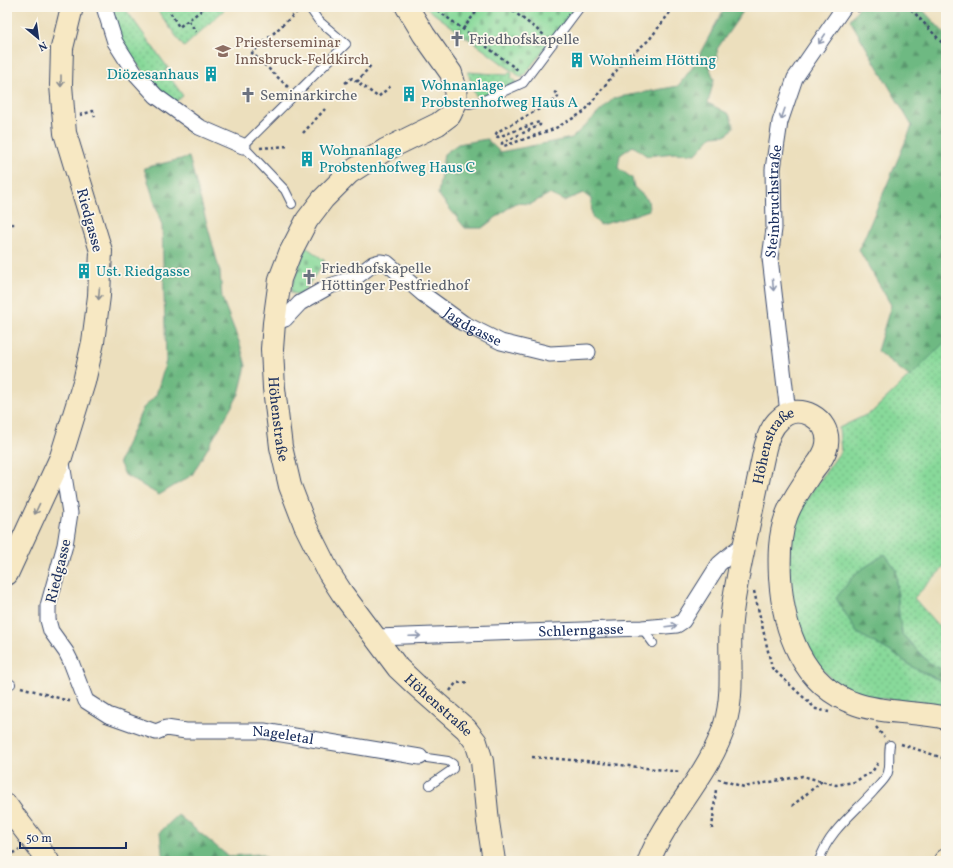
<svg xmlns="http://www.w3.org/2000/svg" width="953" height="868" viewBox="0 0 953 868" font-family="Vollkorn,serif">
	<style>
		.grass { fill: url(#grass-dots); stroke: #52847c }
		.forest { fill: url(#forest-firs); stroke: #447470 }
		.cemetery { fill: url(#cemetery-stones); stroke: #52847c }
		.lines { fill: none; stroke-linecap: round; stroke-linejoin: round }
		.lane-casing { stroke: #3a496c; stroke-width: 10 }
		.street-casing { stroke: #3a496c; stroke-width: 17 }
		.secondary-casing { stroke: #3a496c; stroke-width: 24 }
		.path { stroke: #3a496c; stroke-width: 2.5; stroke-dasharray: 3 3; stroke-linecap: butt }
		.lane { stroke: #fff; stroke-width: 8 }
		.street { stroke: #fff; stroke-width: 15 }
		.secondary { stroke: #f7e8c3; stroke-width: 22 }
		.oneway { stroke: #8d97ae }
		.oneway2 { stroke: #898c90 }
		.labels { text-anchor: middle; stroke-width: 3.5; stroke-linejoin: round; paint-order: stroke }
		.worship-label { font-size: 15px; fill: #5b616d; stroke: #fbf7ec; text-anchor: start }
		.education-label { font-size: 15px; fill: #785e54; stroke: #fbf7ec; text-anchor: start }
		.culture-label { font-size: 15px; fill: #0d838f; stroke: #fbf7ec; text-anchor: start }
		.street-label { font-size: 15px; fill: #1b2f5e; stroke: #fbf7ec }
	</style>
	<defs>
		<pattern id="grass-dots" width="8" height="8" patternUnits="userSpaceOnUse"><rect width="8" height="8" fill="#88d99a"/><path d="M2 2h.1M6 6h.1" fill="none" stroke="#6eb081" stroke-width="1.8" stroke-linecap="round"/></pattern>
		<pattern id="forest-firs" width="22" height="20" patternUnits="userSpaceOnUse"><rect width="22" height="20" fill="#6eb982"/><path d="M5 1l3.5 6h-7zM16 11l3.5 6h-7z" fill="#5a976e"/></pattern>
		<pattern id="cemetery-stones" width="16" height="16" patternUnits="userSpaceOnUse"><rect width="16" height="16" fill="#88d99a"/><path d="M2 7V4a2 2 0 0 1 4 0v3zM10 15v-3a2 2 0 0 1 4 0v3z" fill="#6eb081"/></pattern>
	</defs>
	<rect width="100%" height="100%" fill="#fbf7ec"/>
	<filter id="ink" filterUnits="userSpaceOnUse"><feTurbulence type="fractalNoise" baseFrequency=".025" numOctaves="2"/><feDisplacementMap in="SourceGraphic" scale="8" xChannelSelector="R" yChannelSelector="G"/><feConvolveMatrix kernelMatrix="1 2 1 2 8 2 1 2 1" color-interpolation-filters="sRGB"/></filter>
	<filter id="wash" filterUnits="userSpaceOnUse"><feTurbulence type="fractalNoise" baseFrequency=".012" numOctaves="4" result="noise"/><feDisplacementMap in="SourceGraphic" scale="16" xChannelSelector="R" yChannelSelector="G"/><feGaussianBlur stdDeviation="0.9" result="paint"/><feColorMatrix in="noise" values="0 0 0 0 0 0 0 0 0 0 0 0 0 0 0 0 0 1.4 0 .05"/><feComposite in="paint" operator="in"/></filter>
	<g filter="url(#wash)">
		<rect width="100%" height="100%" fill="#ecdfbd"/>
		<g class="grass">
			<path d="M112,7H124L168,68L165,70L183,96L174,103C147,76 116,47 112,7Z"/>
			<path d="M155,7H227L184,47Z"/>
			<path d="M468,72L507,75L510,72L512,74L511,78L517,83C504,86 489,96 477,97L474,92Z"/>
			<path d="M946,341V565L914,598L946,635V672L928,662L902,634L899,616L896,569L891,652L916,669L946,683V708L918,702L865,697L835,683L813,659L796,627L787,590L790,545L799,509L841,451L839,428L872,412Z"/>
		</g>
		<g class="forest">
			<path d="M725,7H746L717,49L718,58L710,69L714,79L708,103L729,114L734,126L727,135L712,136L696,154L674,153L647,156L633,146L620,155L618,168L632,178L634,187L648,200L649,210L626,218L600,225L592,217L591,199L583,193L564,201L549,194L531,204L515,203L482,228H465L438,194L444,154L458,144L487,139L500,152L572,138L614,98L678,86L692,68Z"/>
			<path d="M859,7H920L946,35V341L910,377L877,351L891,305L859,250L912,126L850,20Z"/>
			<path d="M189,157L220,272L222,298L240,344L246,366L239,394L192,475L159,495L125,475L119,462L143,408L156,395L166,361L162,226L144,168Z"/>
			<path d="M885,554L896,569L899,616L902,634L928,662L946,672V683L916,669L891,652L857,633L836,598L856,573Z"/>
			<path d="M178,815L228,856L261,854L272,861H163L160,832Z"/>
		</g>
		<g class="cemetery">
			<path d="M425,7H576L522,78Z"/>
			<path d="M306,247L325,261L301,295L291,293L292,286Z"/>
		</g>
	</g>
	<g filter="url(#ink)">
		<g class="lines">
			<defs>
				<g id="lane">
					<path d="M456,102L470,104L482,101L523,83L580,7"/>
					<path d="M292,204L285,190L243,146L346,44L318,20L309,7"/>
					<path d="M642,628L653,643"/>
					<path d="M7,684H11"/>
					<path d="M420,757L448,761L453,764V769L430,785"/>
					<path d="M819,861C828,832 853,814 873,792C877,787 884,781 887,775C891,767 888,754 890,745"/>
				</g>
				<g id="street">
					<path d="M104,7L115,42L134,72L156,96L199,127L243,146"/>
					<path id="s1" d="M274,323L285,319L300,303L330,286L355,278L373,264L380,262L387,263L423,294L463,323L501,342L550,354L588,352"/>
					<path id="s2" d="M788,413L770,258L774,229L773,169L780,122L795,78L844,7"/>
					<path id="s3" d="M61,457L70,513L65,545L48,606V620L51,631L66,652L71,662L86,701L108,715L156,732L166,728L186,731H264L420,757"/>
					<path id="s4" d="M376,637L642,628L677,625L683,621L719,564L745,542"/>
				</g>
				<g id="secondary">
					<path id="s5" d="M407,7L424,35L451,73L455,87L456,102L450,115L438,124L385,150L349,173L323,199L307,220L290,253L280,279L274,323L272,349L274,388L281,447L290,486L305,525L329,573L342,593L398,668L416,685L466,729L476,742L482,761L488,822L494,861"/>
					<path d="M7,574L61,457L84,382L93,342L99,296L101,251L65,133L61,85L62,48L72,7"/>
					<path d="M7,806C20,825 35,842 48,861"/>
					<path id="s6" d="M649,861C653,850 659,839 665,829C686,794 714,762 725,724C735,691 728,654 731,621C733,601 737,581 741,561C749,523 757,486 765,448C768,437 771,427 780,419C798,401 831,419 827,444C826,454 819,462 813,470C803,485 792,500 786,517C779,537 779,557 780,577C783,629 802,686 856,704C885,714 917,711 946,718"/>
					<path d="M945,861L946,860"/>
				</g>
			</defs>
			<use href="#lane" class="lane-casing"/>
			<use href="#street" class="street-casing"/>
			<use href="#secondary" class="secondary-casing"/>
			<g class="path">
				<path d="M169,7L170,12L179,27L206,7"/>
				<path d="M433,7L518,70L519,68"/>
				<path d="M508,7L544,35"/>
				<path d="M906,7L911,9L946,47"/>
				<path d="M857,11L869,7"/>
				<path d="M189,21L196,32"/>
				<path d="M463,29L480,7"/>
				<path d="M357,82L371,65"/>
				<path d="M345,83L352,78L378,97L392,85"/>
				<path d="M288,87L252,53L300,9"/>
				<path d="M554,92L558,94V97L554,101L497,132L495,136L498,137L539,122H540V125L502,143V145L504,146L554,129L584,112L624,61L649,40L674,7"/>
				<path d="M80,115L93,111L95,117"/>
				<path d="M303,133L325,109"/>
				<path d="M260,148L289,146"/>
				<path d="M7,219L14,225"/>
				<path d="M754,591L772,668L816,709L829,712"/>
				<path d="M21,687L72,702"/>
				<path d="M450,691L456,683L470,682"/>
				<path d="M876,727L884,737"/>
				<path d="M901,744L946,759"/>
				<path d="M532,757L586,761L681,772"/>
				<path d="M718,779L744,787L802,776L836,785L854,782L872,772L878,763"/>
				<path d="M792,806L822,781"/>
				<path d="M712,829L716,789"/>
				<path d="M7,856L19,850"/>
			</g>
			<use href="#lane" class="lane"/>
			<use href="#street" class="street"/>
			<use href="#secondary" class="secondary"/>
		</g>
		<defs><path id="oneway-shaft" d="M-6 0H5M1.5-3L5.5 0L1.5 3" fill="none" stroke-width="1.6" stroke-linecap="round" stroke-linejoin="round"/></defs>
		<g class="oneway">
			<use href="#oneway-shaft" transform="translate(822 39) rotate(124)"/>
			<use href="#oneway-shaft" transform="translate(783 114) rotate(109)"/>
			<use href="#oneway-shaft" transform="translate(773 285) rotate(85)"/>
			<use href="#oneway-shaft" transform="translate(671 626) rotate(-7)"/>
			<use href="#oneway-shaft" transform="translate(415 636) rotate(-2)"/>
		</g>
		<g class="oneway2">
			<use href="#oneway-shaft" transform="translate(61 81) rotate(90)"/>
			<use href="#oneway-shaft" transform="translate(99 294) rotate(94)"/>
			<use href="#oneway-shaft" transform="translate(37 509) rotate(115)"/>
		</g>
	</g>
	<defs>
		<symbol id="church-bare" viewBox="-9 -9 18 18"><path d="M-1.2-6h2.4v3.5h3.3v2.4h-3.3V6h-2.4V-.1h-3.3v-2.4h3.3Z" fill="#6b7280" stroke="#fbf7ec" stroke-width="2.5" paint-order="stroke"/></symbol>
		<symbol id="school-bare" viewBox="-9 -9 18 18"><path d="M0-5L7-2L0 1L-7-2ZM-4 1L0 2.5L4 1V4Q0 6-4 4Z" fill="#8d6e63" stroke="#fbf7ec" stroke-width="2.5" paint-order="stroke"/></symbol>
		<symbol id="building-bare" viewBox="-9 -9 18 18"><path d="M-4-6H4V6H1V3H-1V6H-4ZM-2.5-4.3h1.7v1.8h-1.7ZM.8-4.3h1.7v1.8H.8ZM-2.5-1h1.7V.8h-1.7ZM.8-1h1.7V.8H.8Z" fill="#0f9aa8" stroke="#fbf7ec" stroke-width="2.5" paint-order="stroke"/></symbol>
	</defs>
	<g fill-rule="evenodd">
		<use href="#church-bare" x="446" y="28" width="22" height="22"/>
		<use href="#school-bare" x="212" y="40" width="22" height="22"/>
		<use href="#building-bare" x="566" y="49" width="22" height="22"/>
		<use href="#building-bare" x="200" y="63" width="22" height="22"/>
		<use href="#building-bare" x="398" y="83" width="22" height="22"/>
		<use href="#church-bare" x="237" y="84" width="22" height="22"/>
		<use href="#building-bare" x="296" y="148" width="22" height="22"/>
		<use href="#building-bare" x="73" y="260" width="22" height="22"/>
		<use href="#church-bare" x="298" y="266" width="22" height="22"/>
	</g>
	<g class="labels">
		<g class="worship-label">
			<text x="469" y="44">Friedhofskapelle</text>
			<text x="260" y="100">Seminarkirche</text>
			<text x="321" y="273">Friedhofskapelle<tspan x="321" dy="17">Höttinger Pestfriedhof</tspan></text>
		</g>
		<g class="education-label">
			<text x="235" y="47">Priesterseminar<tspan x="235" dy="17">Innsbruck-Feldkirch</tspan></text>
		</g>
		<g class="culture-label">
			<text x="589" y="65">Wohnheim Hötting</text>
			<text x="199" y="79" text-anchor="end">Diözesanhaus</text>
			<text x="421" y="90">Wohnanlage<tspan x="421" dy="17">Probstenhofweg Haus A</tspan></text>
			<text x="319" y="155">Wohnanlage<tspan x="319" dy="17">Probstenhofweg Haus C</tspan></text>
			<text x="96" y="276">Ust. Riedgasse</text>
		</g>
		<g class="street-label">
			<text dy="5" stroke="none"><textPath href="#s2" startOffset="213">Steinbruchstraße</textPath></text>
			<text transform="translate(90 220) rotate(75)" y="5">Riedgasse</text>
			<text dy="5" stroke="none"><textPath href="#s1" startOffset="239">Jagdgasse</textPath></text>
			<text dy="5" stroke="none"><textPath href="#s5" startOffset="509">Höhenstraße</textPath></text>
			<text dy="5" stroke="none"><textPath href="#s6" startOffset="443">Höhenstraße</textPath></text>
			<text transform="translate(58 571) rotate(-76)" y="5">Riedgasse</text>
			<text dy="5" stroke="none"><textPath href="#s4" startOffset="205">Schlerngasse</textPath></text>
			<text dy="5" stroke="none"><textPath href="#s5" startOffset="845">Höhenstraße</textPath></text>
			<text dy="5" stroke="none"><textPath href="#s3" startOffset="462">Nageletal</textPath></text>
		</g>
	</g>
	<rect width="953" height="868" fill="none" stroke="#fbf7ec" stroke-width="24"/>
	<g transform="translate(38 38) rotate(151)" stroke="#fbf7ec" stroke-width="3" paint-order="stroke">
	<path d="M0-3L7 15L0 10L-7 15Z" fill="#1b2f5e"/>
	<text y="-6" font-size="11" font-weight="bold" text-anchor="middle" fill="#1b2f5e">N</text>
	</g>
	<path d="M20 842v6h106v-6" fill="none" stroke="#1b2f5e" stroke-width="2"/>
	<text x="26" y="842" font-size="12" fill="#1b2f5e" stroke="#fbf7ec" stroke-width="3" paint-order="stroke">50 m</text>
</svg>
